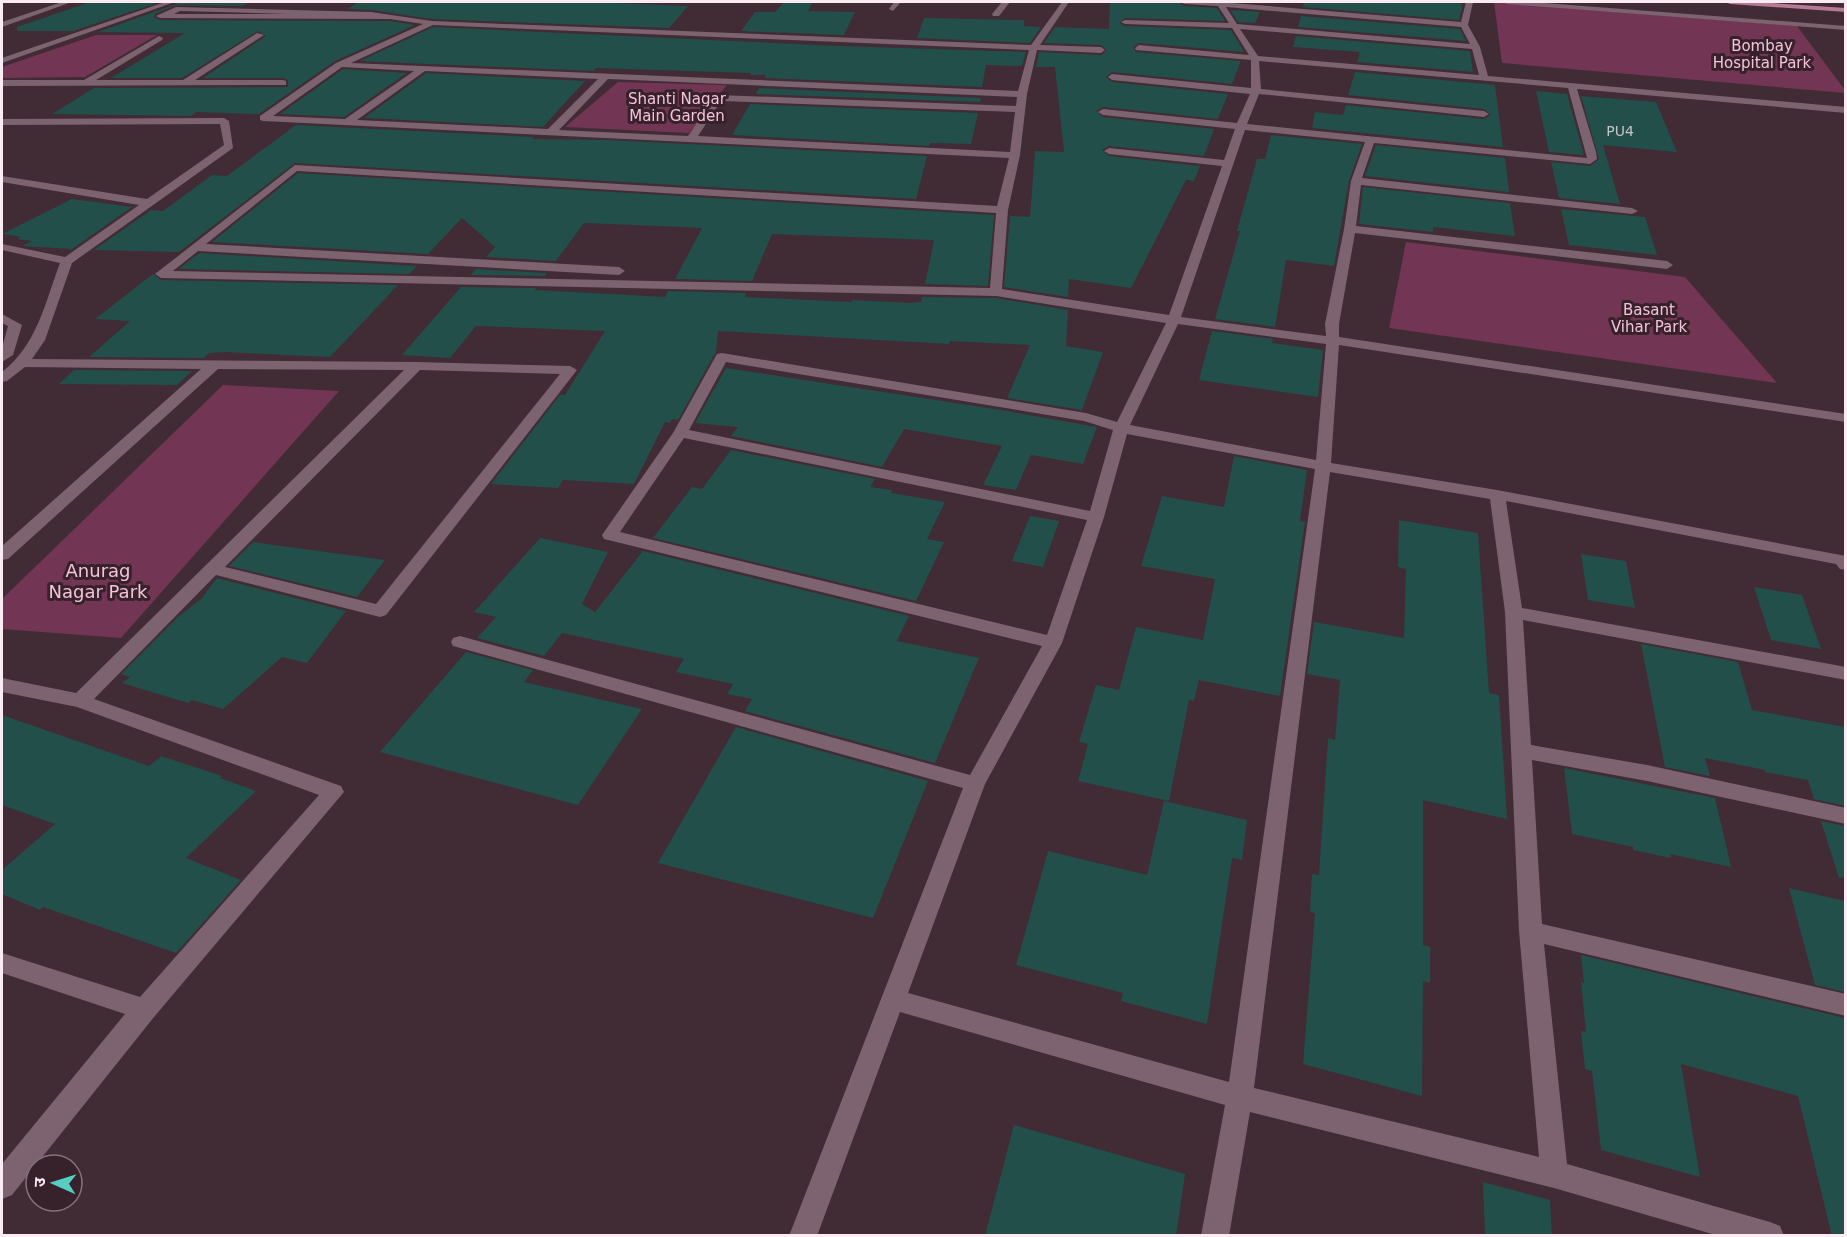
<svg xmlns="http://www.w3.org/2000/svg" width="1847" height="1237" viewBox="0 0 1847 1237" font-family="'DejaVu Sans','Noto Sans Devanagari',sans-serif">
	<style>
		.green { fill: #723554 }
		.building { fill: #224f4a }
		.lines { fill: none; stroke-linecap: round; stroke-linejoin: round }
		.minor { fill: #7d636f; fill-rule: evenodd }
		.primary { fill: #b77997; fill-rule: evenodd }
		.labels { text-anchor: middle; stroke-width: 6; stroke-linejoin: round; paint-order: stroke }
		.far-number-label { font-size: 14px; fill: #c5c4c8 }
		.far-park-label { font-size: 15px; fill: #f4c3d9; stroke: #37212b }
		.park-label { font-size: 18px; fill: #f4c3d9; stroke: #37212b }
	</style>
	<rect width="100%" height="100%" fill="#412b35"/>
	<g class="green">
		<path d="M1494,2L1797,26L1845,90V93L1502,63Z"/>
		<path d="M96,35H157L85,77L2,78V67Z"/>
		<path d="M618,82L727,85L689,133L565,127Z"/>
		<path d="M1406,242L1685,277L1777,383L1389,328Z"/>
		<path d="M223,385L339,391L121,638L2,629V599Z"/>
	</g>
	<g class="building">
		<path d="M90,2H160L73,31H17V27Z"/>
		<path d="M177,2H250L242,6L176,5L155,14L154,17L160,20L390,21L415,25L335,61L259,114L196,112L191,116L52,114L94,88L288,87V80L283,78H203L266,36L258,31L182,78H111L185,33L98,32L176,4Z"/>
		<path d="M358,2H587L688,6L669,28L432,19L371,10L348,9Z"/>
		<path d="M784,2H813L808,11L855,12L844,35L741,31L755,12H775Z"/>
		<path d="M1110,2H1179L1184,6L1217,8L1225,21L1125,18L1119,23L1125,26L1231,30L1244,52L1139,43L1133,47L1136,52L1241,61L1232,84L1112,72L1106,77L1112,82L1228,94L1218,119L1103,107L1096,111L1103,117L1214,129L1204,156L1109,146L1102,150L1109,156L1200,166L1194,181L1186,180L1131,288L1069,279L1068,297L1004,287L1010,216L1030,217L1035,151L1064,152L1055,67H1036L1039,52L1102,55L1107,50L1101,45L1044,43L1055,27L1109,29Z"/>
		<path d="M1304,2H1461L1462,8L1459,20L1303,7Z"/>
		<path d="M1230,10L1260,12L1255,23L1238,22Z"/>
		<path d="M1301,16L1460,29L1466,41L1298,27Z"/>
		<path d="M924,18L1024,20V26L1041,27L1030,43L917,38Z"/>
		<path d="M433,27L839,46L1026,52L1022,66L986,65L982,87L765,78L766,75H750L751,73L596,68L593,71L360,61Z"/>
		<path d="M1296,36L1470,51L1473,72L1357,62L1360,52L1293,47Z"/>
		<path d="M343,69L407,73L344,117L280,114Z"/>
		<path d="M1355,72L1495,85L1503,147L1312,128L1315,112L1343,115L1346,105L1484,119L1491,115L1484,109L1348,95Z"/>
		<path d="M426,73L585,81L543,127L364,118Z"/>
		<path d="M759,88L981,98L980,102L756,94Z"/>
		<path d="M1536,91L1567,94L1584,155L1549,152Z"/>
		<path d="M1581,96L1656,102L1677,152L1603,145L1620,204L1559,198L1551,162L1590,166L1599,159Z"/>
		<path d="M750,104L978,113L971,144L930,143L929,146L732,135Z"/>
		<path d="M296,125L534,137L532,139L607,140L927,156L916,199L295,163L179,252L94,250L151,210L163,211L212,175L227,176Z"/>
		<path d="M1271,135L1362,144L1349,181L1334,266L1286,260L1275,327L1215,319L1240,231H1237L1257,159H1265Z"/>
		<path d="M1376,145L1505,158L1509,192L1365,176Z"/>
		<path d="M298,173L994,215L988,286L925,284L934,240L772,234L752,281L675,279L702,228L683,227L584,223L556,261L486,257L495,247L462,218L428,254L212,242Z"/>
		<path d="M1363,187L1510,203L1515,236L1433,227V232L1359,224Z"/>
		<path d="M72,199L132,207L72,249L22,246L32,241L17,239L21,237L2,234Z"/>
		<path d="M1561,209L1645,217L1657,255L1569,245Z"/>
		<path d="M199,253L417,266L409,274L179,269Z"/>
		<path d="M476,269L547,273L545,276L471,275Z"/>
		<path d="M153,274L161,280L398,285L330,357L225,352L209,353L204,358L89,357L130,321L95,319Z"/>
		<path d="M461,287L536,288L535,290L665,297L668,291L746,293L745,297L852,302V300L910,303L921,302L922,297L996,298L1068,310L1066,346L1103,352L1082,410L1007,398L1030,345L950,341L949,344L718,331L716,352L678,420L672,419L670,423L665,422L634,484L563,480L558,488L491,484L560,395H565L605,331L476,326L450,358L402,355Z"/>
		<path d="M1212,331L1273,339L1272,343L1323,350L1318,397L1199,380Z"/>
		<path d="M726,368L1001,410L1097,427L1083,464L1031,455L1016,490L983,485L1002,446L904,429L882,467L731,436L738,427L695,423Z"/>
		<path d="M74,370L192,371L177,385L59,384Z"/>
		<path d="M731,450L875,479L870,487L892,490L891,493L945,502L927,539L944,542L916,601L653,538L692,487L702,489Z"/>
		<path d="M1234,456L1307,470L1300,521L1305,522L1280,696L1199,680L1194,701L1189,700L1169,801L1078,781L1088,744L1079,742L1096,685L1119,690L1136,627L1203,640L1215,579L1141,566L1162,496L1224,507Z"/>
		<path d="M1030,516L1059,521L1043,567L1012,561Z"/>
		<path d="M1399,520L1478,533L1489,693L1499,695L1507,819L1423,800V945L1430,947V983L1423,981L1422,1096L1303,1064L1315,913L1310,912L1312,874L1319,875L1328,738L1335,740L1340,680L1307,674L1314,622L1404,638L1406,569L1398,567Z"/>
		<path d="M540,538L608,552L582,604L595,612L643,551L909,616L897,641L979,658L935,763L745,711L752,699L727,694L733,684L676,672L684,659L562,633L544,656L477,638L496,617L474,612Z"/>
		<path d="M253,542L385,560L357,597L229,566Z"/>
		<path d="M1581,554L1626,561L1635,608L1588,600Z"/>
		<path d="M217,578L346,611L307,663L282,657L223,709L192,700L188,703L122,683L130,677L121,674L179,616L201,599Z"/>
		<path d="M1754,587L1802,595L1821,649L1771,640Z"/>
		<path d="M1641,644L1738,662L1752,710L1845,727V806L1814,799L1808,780L1765,772V770L1705,758L1710,776L1665,767Z"/>
		<path d="M466,652L533,670L524,682L642,709L578,805L380,752Z"/>
		<path d="M2,715L149,766L161,756L222,776L220,778L256,791L186,858L241,880L176,953L43,907L40,910L2,894V870L55,824L2,805Z"/>
		<path d="M736,727L928,781L873,918L658,863Z"/>
		<path d="M1564,768L1715,798L1731,867L1670,854L1671,858L1633,850V847L1572,834Z"/>
		<path d="M1164,801L1247,820L1242,860L1232,858L1207,1024L1121,1001L1123,993L1016,965L1048,851L1147,875Z"/>
		<path d="M1821,821L1845,826V877L1839,878Z"/>
		<path d="M1789,888L1845,901V992L1815,985Z"/>
		<path d="M1581,955L1845,1018V1236H1832L1798,1096L1681,1064L1700,1177L1601,1150L1592,1071L1585,1069L1581,1031L1586,1032L1581,982L1584,983Z"/>
		<path d="M1014,1125L1185,1174L1176,1236H985Z"/>
		<path d="M1483,1182L1550,1200L1552,1236H1485Z"/>
	</g>
	<g class="lines">
		<g class="minor">
			<path d="M62,2H72L2,27V22Z"/>
			<path d="M165,2H175L2,63V58Z"/>
			<path d="M894,2H901L893,11L889,9Z"/>
			<path d="M1002,2H1010L999,16H993L992,14Z"/>
			<path d="M1062,2H1069L1040,45L1101,47L1105,50L1101,53L1037,50L1027,94L1020,155L1008,210L1002,289L1169,315L1222,166L1109,154L1104,151L1109,148L1224,160L1235,129L1103,115L1098,112L1103,109L1237,123L1250,94L1112,80L1108,77L1112,74L1251,88V60L1136,50L1135,48L1139,45L1249,55L1232,28L1125,24L1121,22L1125,20L1229,23L1218,6L1184,4L1181,2H1220L1461,22L1466,2H1473L1468,25L1480,47L1488,76L1846,107V113L1577,89L1596,152L1597,159L1590,164L1374,143L1362,178L1632,208L1638,211L1632,214L1361,185L1356,226L1667,261L1673,265L1667,269L1355,233L1339,324V337L1846,414V422L1339,345L1331,463L1497,490L1846,556V570L1840,569L1836,564L1506,501L1522,608L1846,667V680L1523,620L1531,745L1647,765L1846,808V824L1647,781L1532,760L1542,924L1846,994V1016L1544,944L1567,1164L1770,1222L1780,1226L1784,1236H1719L1554,1188L1250,1112L1229,1236H1201L1225,1105L900,1012L817,1236H789L963,788L453,646L451,642L453,638L460,636L970,775L1042,646L604,539L602,535L673,433L717,354L722,353L1086,413L1117,422L1166,323L996,296L161,278L155,274L295,165L997,206L1009,158L263,121L260,120V116L336,63L423,24L390,19L160,18L156,16L176,7L371,12L432,21L1031,45ZM1226,7L1461,27L1470,44L1237,24ZM180,11L288,14H174ZM433,25L1029,50L1018,91L351,63ZM1240,29L1472,49L1479,75L1258,56ZM1259,61L1568,88L1587,158L1247,124L1259,94L1484,117L1489,114L1484,111L1261,89ZM342,67L414,71L345,119L273,116ZM425,71L598,79L548,129L357,120ZM608,79L1017,97L1016,106L718,95L715,96L688,136L559,130ZM721,101L1015,112L1010,152L698,136ZM1245,130L1365,142L1351,181L1344,229L1325,324L1326,336L1181,317ZM297,171L996,213L990,288L173,271L198,251L619,275L625,271L619,267L206,244ZM1178,324L1326,344L1316,460L1130,425ZM726,362L1084,421L1113,430L1090,511L689,430ZM1127,434L1315,469L1229,1082L908,993L985,784L1062,643L1104,517ZM684,438L1087,520L1047,635L620,532ZM1330,472L1490,499L1505,612L1519,931L1539,1157L1254,1088Z"/>
			<path d="M1503,2H1531L1846,26V30L1507,4Z"/>
			<path d="M257,33L264,35L195,80H283L286,81V85L2,86V80H84L159,36L163,38L162,40L96,80H183Z"/>
			<path d="M224,118L229,121L233,148L72,263L45,340L32,359L416,362L570,366L577,370L386,615L380,617L216,575L94,699L341,786L344,792L154,1017L12,1195L2,1199V1164L125,1014L2,973V953L140,997L319,795L77,707L2,692V678L76,693L404,370L218,369L8,559L2,560V546L201,369L25,367L7,381L2,382V372C37,345 45,303 60,263L2,250V244L65,257L139,205L2,182V176L147,199L224,145L220,124L2,125V119ZM420,370L560,374L376,604L225,567Z"/>
			<path d="M2,314L22,325L13,355L2,362V348L8,326L2,323Z"/>
		</g>
		<path class="primary" d="M1726,2H1756L1846,8V12L1730,4Z"/>
	</g>
	<g class="labels">
		<g class="far-number-label">
			<text x="1620" y="136">PU4</text>
		</g>
		<g class="far-park-label">
			<text x="1762" y="51">Bombay<tspan x="1762" dy="17">Hospital Park</tspan></text>
			<text x="677" y="104">Shanti Nagar<tspan x="677" dy="17">Main Garden</tspan></text>
			<text x="1649" y="315">Basant<tspan x="1649" dy="17">Vihar Park</tspan></text>
		</g>
		<g class="park-label">
			<text x="98" y="577">Anurag<tspan x="98" dy="21">Nagar Park</tspan></text>
		</g>
	</g>
	<rect width="1847" height="1237" fill="none" stroke="#fbebf2" stroke-width="6"/>
	<g transform="translate(54 1183) rotate(273)"><circle r="28" fill="#37212b" stroke="#85727b" stroke-width="1.5"/>
	<path d="M0-4.5L10 22L0 15L-10 22Z" fill="#57cec2"/>
	<text y="-9" font-size="16" font-weight="bold" text-anchor="middle" fill="#fbebf2">उ</text>
	</g>
</svg>
